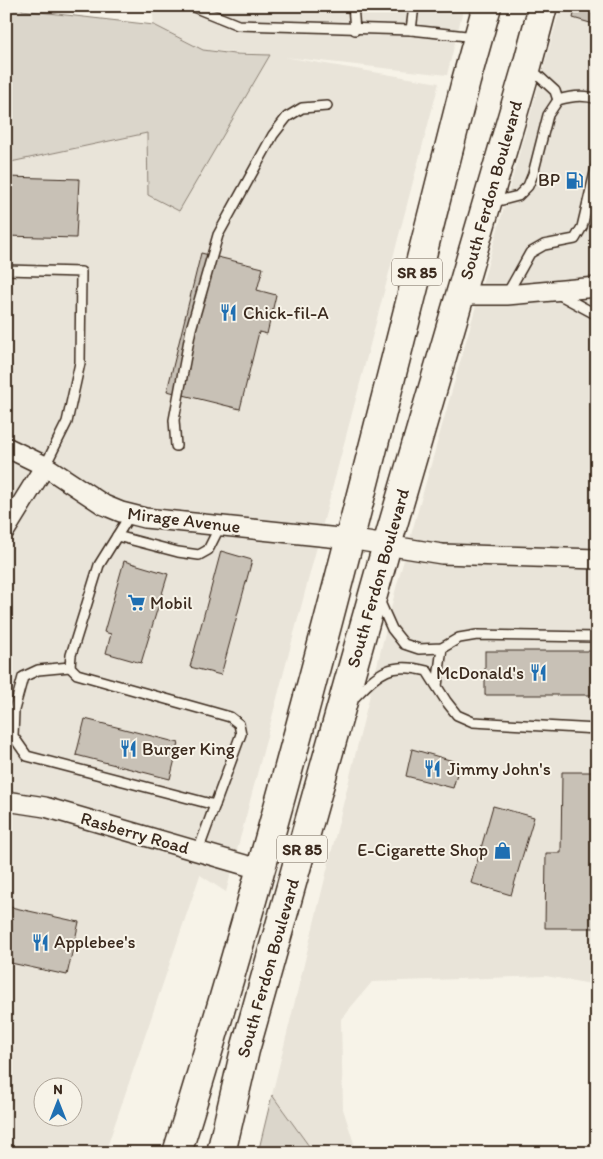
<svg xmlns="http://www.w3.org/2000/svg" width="603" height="1159" viewBox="0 0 603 1159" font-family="Itim,sans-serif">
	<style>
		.built { fill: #e9e4d9; fill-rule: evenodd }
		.green { fill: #dbd6cb; stroke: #8b8074 }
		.building { fill: #c8c1b6; stroke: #3b2a1e }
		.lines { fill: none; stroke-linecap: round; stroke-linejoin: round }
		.service-casing { stroke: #3b2a1e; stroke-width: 12 }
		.minor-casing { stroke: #3b2a1e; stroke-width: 22 }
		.primary-casing { stroke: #3b2a1e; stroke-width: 31 }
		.service { stroke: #f7f3e8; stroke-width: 9 }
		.minor { stroke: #f7f3e8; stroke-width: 19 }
		.primary { stroke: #f7f3e8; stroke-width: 28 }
		.labels { text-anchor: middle; stroke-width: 4; stroke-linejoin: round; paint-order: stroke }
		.shield { fill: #f7f3e8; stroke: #73665b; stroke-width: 1 }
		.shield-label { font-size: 16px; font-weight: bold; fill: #3b2a1e }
		.poi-label { font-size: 18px; fill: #3b2a1e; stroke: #f7f3e8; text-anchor: start }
		.street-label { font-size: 18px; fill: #3b2a1e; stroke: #f7f3e8 }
	</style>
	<rect width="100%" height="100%" fill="#f7f3e8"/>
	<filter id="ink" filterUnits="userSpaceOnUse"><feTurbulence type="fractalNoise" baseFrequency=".02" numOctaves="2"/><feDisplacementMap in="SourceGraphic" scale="10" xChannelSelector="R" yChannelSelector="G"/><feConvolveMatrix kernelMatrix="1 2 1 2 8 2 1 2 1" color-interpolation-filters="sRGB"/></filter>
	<g filter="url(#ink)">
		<g class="built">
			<path d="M152,6H464L447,75L284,57L439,83L226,892L200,875L105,1153H6V163L147,133L148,195L269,55L203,50L154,25ZM42,1086H72V1116H42Z"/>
			<path d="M561,6H597V985L546,976L372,982L341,1019L343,1109L357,1153H314L272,1095L396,588Z"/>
		</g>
		<g class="green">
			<path d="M6,6H22V10L154,25L203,50L234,54L270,55L179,211L148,195L147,133L6,163Z"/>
			<path d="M272,1095L314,1153H258Z"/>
		</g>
		<g class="building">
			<path d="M576,6H597V25L573,18Z"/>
			<path d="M6,177L79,179L76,238L6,236Z"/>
			<path d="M201,253L263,268L257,290L276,295L267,334L259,332L240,409L167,391Z"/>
			<path d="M221,551L252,560L221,675L190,667Z"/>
			<path d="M124,561L168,574L141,663L106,653L111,634L104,632Z"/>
			<rect x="485" y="651" width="106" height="44"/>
			<path d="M85,719L179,743L170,779L76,755Z"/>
			<path d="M412,749L460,763L453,788L406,776Z"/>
			<path d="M562,772H597V928H545L546,853H561Z"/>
			<path d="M493,806L534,817L511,895L471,883Z"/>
			<path d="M6,906L79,922L67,975L6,962Z"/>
		</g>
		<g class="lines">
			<defs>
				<g id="service">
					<path d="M191,6L238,25L411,30L476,37"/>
					<path d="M353,6L355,30"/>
					<path d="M411,30L414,6"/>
					<path d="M531,69L555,91L558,100"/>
					<path d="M490,203L518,196L528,186L533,174L548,115L558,100C571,96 584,94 597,99"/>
					<path d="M6,270L81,272L80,363L67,422L45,466"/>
					<path d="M507,294L530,253L544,245L575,239L582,227L597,164"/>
					<path d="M558,294L597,315"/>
					<path d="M176,446L174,420L191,329L218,235L273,135L287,117L302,108L327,106"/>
					<path d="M130,515L99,565L71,655L70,667L77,674L230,717L239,724L241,734L198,851"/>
					<path d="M117,536L178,552L199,555L208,550L220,526"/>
					<path d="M379,600L392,629L404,644L419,649L442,648L459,638L477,635L597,637"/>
					<path d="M70,667L38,670L23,677L14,710L13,736L27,756L215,805"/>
					<path d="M437,686L442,648"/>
					<path d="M352,700C378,674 387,661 427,671L446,701L457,715L473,722L597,729"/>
				</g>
				<g id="minor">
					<path d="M461,295H507L597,287"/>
					<path d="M6,447L45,466L104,505L121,512L145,518L349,539L442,554L597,559"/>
					<path d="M6,529L45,466"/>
					<path d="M6,801L45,807L262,870"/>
				</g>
				<g id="primary">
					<path d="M177,1153C287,800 375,440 466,81L487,6"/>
					<path d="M221,1153L245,1050L387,545L527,66L543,6"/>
				</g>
			</defs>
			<use href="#service" class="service-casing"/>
			<use href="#minor" class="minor-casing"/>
			<use href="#primary" class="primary-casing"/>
			<use href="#service" class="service"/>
			<use href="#minor" class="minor"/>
			<use href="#primary" class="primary"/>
		</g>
	</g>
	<defs>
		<symbol id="fuel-bare" viewBox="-9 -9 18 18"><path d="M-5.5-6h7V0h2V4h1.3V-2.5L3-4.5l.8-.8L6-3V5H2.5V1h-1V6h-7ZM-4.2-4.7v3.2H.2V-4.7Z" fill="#1f6fb2" stroke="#f7f3e8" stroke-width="2.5" paint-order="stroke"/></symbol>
		<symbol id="restaurant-bare" viewBox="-9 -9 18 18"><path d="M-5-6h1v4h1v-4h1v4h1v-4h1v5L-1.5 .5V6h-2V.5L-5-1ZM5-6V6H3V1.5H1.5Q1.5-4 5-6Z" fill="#1f6fb2" stroke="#f7f3e8" stroke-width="2.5" paint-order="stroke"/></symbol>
		<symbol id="supermarket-bare" viewBox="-9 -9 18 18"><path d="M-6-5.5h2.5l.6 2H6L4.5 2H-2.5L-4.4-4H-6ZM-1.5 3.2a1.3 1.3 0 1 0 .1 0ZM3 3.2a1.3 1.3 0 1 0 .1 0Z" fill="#1f6fb2" stroke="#f7f3e8" stroke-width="2.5" paint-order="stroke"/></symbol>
		<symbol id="shop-bare" viewBox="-9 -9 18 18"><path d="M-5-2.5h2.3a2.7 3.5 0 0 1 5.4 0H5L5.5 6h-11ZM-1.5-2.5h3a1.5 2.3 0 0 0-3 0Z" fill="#1f6fb2" stroke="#f7f3e8" stroke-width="2.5" paint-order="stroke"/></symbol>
	</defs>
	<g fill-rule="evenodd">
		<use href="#fuel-bare" x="562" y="168" width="25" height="25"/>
		<use href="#restaurant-bare" x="216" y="300" width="25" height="25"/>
		<use href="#supermarket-bare" x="124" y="590" width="25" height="25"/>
		<use href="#restaurant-bare" x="526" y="660" width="25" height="25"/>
		<use href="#restaurant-bare" x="116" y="736" width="25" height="25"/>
		<use href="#restaurant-bare" x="420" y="756" width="25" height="25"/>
		<use href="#shop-bare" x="490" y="838" width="25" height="25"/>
		<use href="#restaurant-bare" x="28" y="930" width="25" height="25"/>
	</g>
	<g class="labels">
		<g class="shield">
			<rect x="392" y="258.5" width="50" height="27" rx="4"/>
			<rect x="277" y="835.5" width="50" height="27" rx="4"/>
		</g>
		<g class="shield-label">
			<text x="417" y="278">SR 85</text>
			<text x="302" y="855">SR 85</text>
		</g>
		<g class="poi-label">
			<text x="560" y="186" text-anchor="end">BP</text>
			<text x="243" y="319">Chick-fil-A</text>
			<text x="150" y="609">Mobil</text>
			<text x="524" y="679" text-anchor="end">McDonald's</text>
			<text x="142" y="755">Burger King</text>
			<text x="447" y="775">Jimmy John's</text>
			<text x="488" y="856" text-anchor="end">E-Cigarette Shop</text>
			<text x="54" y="948">Applebee's</text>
		</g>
		<g class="street-label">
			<text transform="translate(491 190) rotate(-74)" y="6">South Ferdon Boulevard</text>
			<text transform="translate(184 520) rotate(7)" y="6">Mirage Avenue</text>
			<text transform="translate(378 578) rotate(-74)" y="6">South Ferdon Boulevard</text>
			<text transform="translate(135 833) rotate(16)" y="6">Rasberry Road</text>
			<text transform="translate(268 968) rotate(-74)" y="6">South Ferdon Boulevard</text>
		</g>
	</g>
	<rect width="603" height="1159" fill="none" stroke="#f7f3e8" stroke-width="25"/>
	<rect x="12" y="12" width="578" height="1134" fill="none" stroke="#3b2a1e" stroke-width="2" filter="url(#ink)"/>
	<g transform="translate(58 1102)"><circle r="24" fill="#f7f3e8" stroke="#aca397"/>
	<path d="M0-4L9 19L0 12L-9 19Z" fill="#1f6fb2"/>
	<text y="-8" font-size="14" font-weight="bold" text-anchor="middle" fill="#3b2a1e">N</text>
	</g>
</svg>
